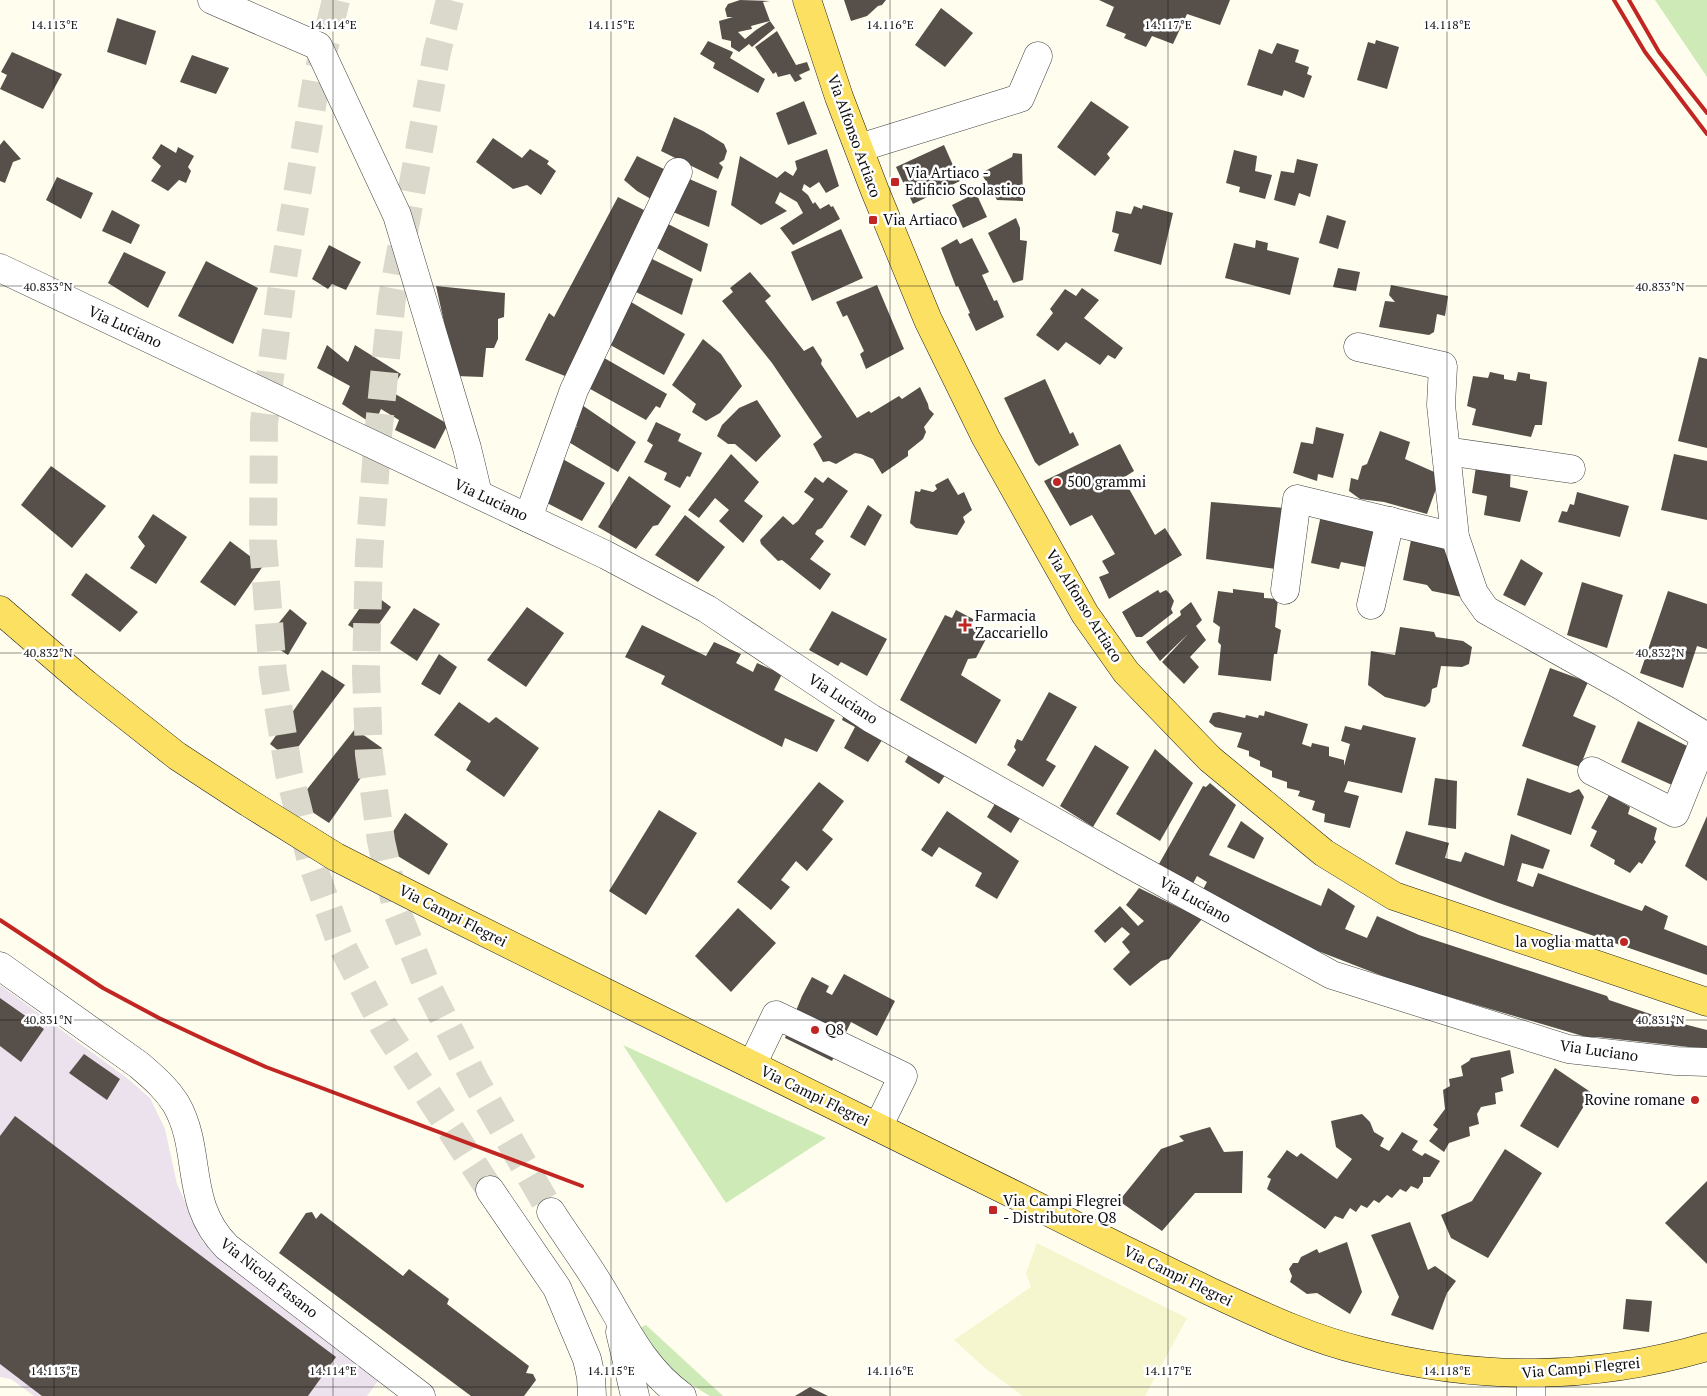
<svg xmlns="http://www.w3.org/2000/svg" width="1707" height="1396" viewBox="0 0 1707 1396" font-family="'PT Serif',serif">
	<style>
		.industrial { fill: #ece2ed }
		.farmland { fill: #f5f5ce }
		.green { fill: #ceeab7 }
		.building { fill: #57504a }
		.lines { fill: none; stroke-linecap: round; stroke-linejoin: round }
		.minor-tunnel { stroke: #dbd9cc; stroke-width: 28; stroke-dasharray: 28 14; stroke-linecap: butt }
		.minor-casing { stroke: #414141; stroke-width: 29 }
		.major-casing { stroke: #1f1f1f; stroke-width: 29 }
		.minor { stroke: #fff; stroke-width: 28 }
		.major { stroke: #fbe062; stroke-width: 28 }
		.rail { stroke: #c12622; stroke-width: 4 }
		.ticks { fill: none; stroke: #0e0e0e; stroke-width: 1; stroke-opacity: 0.45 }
		.poi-dot { fill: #c12622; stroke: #fff; stroke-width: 2 }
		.labels { text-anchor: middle; stroke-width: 5; stroke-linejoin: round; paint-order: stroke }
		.street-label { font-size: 15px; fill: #0e0e0e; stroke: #fff }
		.poi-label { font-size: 15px; fill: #0e0e0e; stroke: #fff; text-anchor: start }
		.ticks-label { font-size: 12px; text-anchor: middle; fill: #0e0e0e; stroke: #fff; stroke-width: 5; stroke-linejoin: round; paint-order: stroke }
	</style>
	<rect width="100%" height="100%" fill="#fffdee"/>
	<path class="industrial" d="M0,985L127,1078L150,1098L165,1129L177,1184L203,1242L380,1378L367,1396H34L11,1379L0,1377Z"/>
	<path class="farmland" d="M1037,1243L1187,1318L1145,1396H1023L985,1368L954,1340L1031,1287L1026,1273Z"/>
	<g class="green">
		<path d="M1655,0H1707V77Z"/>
		<path d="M623,1045L826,1138L726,1203Z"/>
		<path d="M646,1325L723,1396H710L674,1374L664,1365L639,1328Z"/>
	</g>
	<g class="building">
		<path d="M740,0L770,1L763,2L770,21L751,26L752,29L738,32L745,39L756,30L770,21L775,28L752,47L749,44L739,52L731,47V41L722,39L719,21L733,17H727L725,9L728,4Z"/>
		<path d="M844,0H886L882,5L878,6L867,16L851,21Z"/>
		<path d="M1099,0H1230L1220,25L1187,14L1173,44L1152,36L1146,47L1124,38L1126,34L1106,26L1114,7Z"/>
		<path d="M941,8L973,33L945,67L915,45Z"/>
		<path d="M117,18L156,31L146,65L107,52Z"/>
		<path d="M777,31L796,65L807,62L810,70L799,75L802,79L795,82L790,74L778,77L776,72L773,74L755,47Z"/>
		<path d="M1376,40L1399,47L1387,89L1357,80L1368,42L1375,44Z"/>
		<path d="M708,41L733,52L730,58L765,79L758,93L713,68L715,63L700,54Z"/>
		<path d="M1277,43L1299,50L1295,62L1309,67L1307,74L1312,76L1304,98L1284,90L1282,96L1247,85L1259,49L1272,54Z"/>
		<path d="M12,52L62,74L43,109L0,89L7,75L1,72Z"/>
		<path d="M192,55L229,68L216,94L180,82Z"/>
		<path d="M804,101L817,134L788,145L776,113Z"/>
		<path d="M1091,101L1129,127L1107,154L1110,158L1095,176L1057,147Z"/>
		<path d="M674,117L703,131L724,144L727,151L724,160L719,163L723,167L718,179L661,151Z"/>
		<path d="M493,138L522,158L530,149L549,161L547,164L556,171L541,195L527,185L513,189L476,162Z"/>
		<path d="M4,140L21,159L13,162L5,183L0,181V145Z"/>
		<path d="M161,144L176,153L178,147L194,156L188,167L191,171L186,183L179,180L168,191L151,181L161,166L152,158Z"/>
		<path d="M944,145L960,181L913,204L896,167Z"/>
		<path d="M827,149L839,186L826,193L819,182L810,188L804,184L802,190L808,195L813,204L815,202L820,209L829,204L831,207L833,206L840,219L793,245L780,228L803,213L797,202L780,192L775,203L787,211L761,225L731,205L740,156L777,178L785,171L793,176L797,169L795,161Z"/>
		<path d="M1234,150L1257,156L1255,171L1272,175L1265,199L1239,192L1240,187L1226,183Z"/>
		<path d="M1013,153L1022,154L1023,201L997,200L981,173L1012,157Z"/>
		<path d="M637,156L670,172L658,203L637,191L624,180Z"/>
		<path d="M1297,159L1318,164L1310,197L1299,193L1295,206L1274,200L1281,171L1294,173Z"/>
		<path d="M57,177L93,193L81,219L46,200Z"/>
		<path d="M687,178L717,191L709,227L673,212Z"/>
		<path d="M976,193L987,217L963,228L952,205Z"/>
		<path d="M618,197L654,215L570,378L525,360L549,313L554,317Z"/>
		<path d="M1143,205L1173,213L1161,265L1114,251L1119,234L1112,232L1116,211L1131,214L1134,206L1142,209Z"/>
		<path d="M112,210L140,225L131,244L102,231Z"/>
		<path d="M1327,215L1346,221L1338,249L1319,243Z"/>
		<path d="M1016,218L1020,228V240L1027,241L1023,280L1013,283L988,233Z"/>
		<path d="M666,223L708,244L701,272L655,247Z"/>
		<path d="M841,229L863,278L812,301L791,252Z"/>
		<path d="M972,238L989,272L982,275L994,301L997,300L1004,317L976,331L968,314L970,313L958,286L956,287L941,248L957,239L960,244Z"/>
		<path d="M1256,240L1268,243L1267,250L1299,258L1290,295L1225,278L1234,243L1255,248Z"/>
		<path d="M329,245L361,262L346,290L332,284L328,289L312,279Z"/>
		<path d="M124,252L166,272L148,308L108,283Z"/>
		<path d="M648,257L693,279L682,315L634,291Z"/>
		<path d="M206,261L258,288L233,344L178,316Z"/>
		<path d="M1338,268L1360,272L1356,291L1333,287Z"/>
		<path d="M750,272L771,296L765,301L804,351L813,346L822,360L821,364L857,418L869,411L871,413L899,396L902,399L920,387L928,404L929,409L934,414L924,427L926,432L923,439L908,451V456L882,474L873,459L861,454L855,453L836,464L829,461L823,462L813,444L822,437L772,363L722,301L733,292L730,288Z"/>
		<path d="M877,285L904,349L866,369L860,354L864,351L847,315L843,317L836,302Z"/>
		<path d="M1391,285L1448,296L1445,316L1437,314L1434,332L1429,335L1379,327L1385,301L1395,302L1389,295Z"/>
		<path d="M436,286L505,293L504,317L498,319V339L494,348H486L483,377L456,376Z"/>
		<path d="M1082,288L1099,300L1084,318L1123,348L1115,359L1108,355L1100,365L1066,342L1058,351L1036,335L1053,313L1050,309L1065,289L1076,296Z"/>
		<path d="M626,299L685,334L664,375L605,342Z"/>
		<path d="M703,339L721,354L742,386L720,413L706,421L692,412L696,404L672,385Z"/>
		<path d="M327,345L348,362L355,345L401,374L390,391L448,424L435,449L395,430L399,420L381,409L374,425L342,404L350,386L317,368Z"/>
		<path d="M599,355L667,394L660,408L656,406L646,420L583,385Z"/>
		<path d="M1699,357L1707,359V448L1678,441Z"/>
		<path d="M1490,372L1504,375V379L1516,381L1518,372L1530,374V379L1547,382L1542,425H1535L1531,437L1472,425L1476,409L1467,406L1473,376L1488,378Z"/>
		<path d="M1045,379L1070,434L1073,432L1079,445L1039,466L1035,462L1004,398Z"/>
		<path d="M757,400L781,436L756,462L735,444H728L717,436L722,425L739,408Z"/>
		<path d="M582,405L636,442L618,472L567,441L577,426L572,422Z"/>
		<path d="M656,422L681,434L678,441L702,453L690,477L687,476L680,488L664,480L667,473L644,462L653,445L647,441Z"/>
		<path d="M1316,427L1344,434L1333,478L1318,474L1317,481L1293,473L1301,442L1313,444Z"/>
		<path d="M1380,431L1410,442L1405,459L1441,475L1427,514L1384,502L1360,499L1349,491L1351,478L1358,480L1362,466L1367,464Z"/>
		<path d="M1120,444L1134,471L1123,478L1155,535L1165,528L1182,555L1109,599L1099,577L1109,573L1102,561L1115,554L1092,515L1070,526L1044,481Z"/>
		<path d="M731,454L759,482L744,501L763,516L743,543L719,521L729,510L715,498L699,518L688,510Z"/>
		<path d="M1674,454L1707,461V520L1661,510Z"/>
		<path d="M561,458L605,483L582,521L545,502Z"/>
		<path d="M1477,460L1511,466L1510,487L1528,491L1520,522L1484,515L1487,496L1472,493Z"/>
		<path d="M51,466L106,506L72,548L21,505Z"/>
		<path d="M629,476L671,506L658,525L653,526L636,549L598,527Z"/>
		<path d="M815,477L823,483L828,477L848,491L822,528L817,530L815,534L824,541L810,559L831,574L820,590L782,560L778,561L761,544L760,540L783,516L793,525L798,521L814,499L804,492Z"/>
		<path d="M948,478L958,495L964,492L972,510L963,517L965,522L957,535L916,528L910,523L915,491L920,492L921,489L933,492L937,489L935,485Z"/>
		<path d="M1577,492L1629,506L1620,537L1558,522L1562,511L1567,512L1570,504L1574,505Z"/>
		<path d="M1211,502L1285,508L1276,569L1206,559Z"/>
		<path d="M868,505L882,515L865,546L850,537Z"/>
		<path d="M153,514L187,537L156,584L130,568L145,546L138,537Z"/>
		<path d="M685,515L725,547L698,582L655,555Z"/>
		<path d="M1321,515L1379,528L1370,568L1341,562L1339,569L1311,563Z"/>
		<path d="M1412,535L1448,542L1462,597L1432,591L1427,585L1403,580Z"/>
		<path d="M230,541L263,566L235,606L200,582Z"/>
		<path d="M1521,559L1543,573L1525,606L1503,595Z"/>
		<path d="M86,573L138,612L120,632L71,595Z"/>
		<path d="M1582,582L1623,595L1607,648L1567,635Z"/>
		<path d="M1233,589L1264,593V598L1278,599L1275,627L1281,630L1277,654H1274L1271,681L1218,675L1221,645L1218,642L1220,627L1213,622L1218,591L1233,593Z"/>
		<path d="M1158,590L1160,593L1166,590L1170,594L1174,601L1171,609L1173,613L1142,637H1136L1122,612Z"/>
		<path d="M1668,591L1707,604V649L1697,646L1683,688L1640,673Z"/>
		<path d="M371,592L391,607L369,638L348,625Z"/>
		<path d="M1191,602L1202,620L1196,626L1206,640L1190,657L1199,667L1184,684L1162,662L1188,634L1160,661L1146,642L1181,615L1180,611Z"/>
		<path d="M527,607L564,633L526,687L487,660Z"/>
		<path d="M414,608L440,624L417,661L390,643Z"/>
		<path d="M290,609L307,623L288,655L265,640Z"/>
		<path d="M956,610L975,620L971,627L987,637L976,658L968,659L961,675L1001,700L976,744L900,700L945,615L952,618Z"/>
		<path d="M832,611L887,639L867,676L841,662L838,666L809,650Z"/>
		<path d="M642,625L706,656L714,642L741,654L736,663L753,672L757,663L782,674L774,690L835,720L817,752L785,738L782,747L661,684L665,676L625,657Z"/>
		<path d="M1400,627L1434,632L1436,637L1463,641L1472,647L1469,664L1462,667L1441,666L1437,687L1432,689L1430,702L1425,707L1385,697L1368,685L1371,651L1395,655Z"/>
		<path d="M439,654L457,667L440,695L421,684Z"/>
		<path d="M1550,668L1588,682L1573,716L1596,726L1580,767L1522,746Z"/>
		<path d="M322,670L345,685L289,759L270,744Z"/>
		<path d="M1049,692L1077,707L1046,760L1056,766L1043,787L1007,765L1016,750L1014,747L1017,739L1022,741Z"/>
		<path d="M459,702L489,723L496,717L539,748L504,797L466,770L471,761L434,735Z"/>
		<path d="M1265,711L1308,724L1302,744L1311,747L1312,743L1329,747V756L1344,760V766L1350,744L1341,741L1345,726L1361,730L1363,725L1416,738L1402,793L1348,781L1344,792L1359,796L1350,828L1324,822L1325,814L1312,810L1315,801L1298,796L1300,791L1287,788V782L1272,777V771L1260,766V761L1249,756V751L1237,747L1242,733L1215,727L1209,722L1213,713L1219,712L1245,718L1246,715L1258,718L1259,715L1264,716Z"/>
		<path d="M844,714L884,737L868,762L844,748L855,727L842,720Z"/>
		<path d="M1638,721L1687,746L1672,785L1621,762Z"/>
		<path d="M355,729L382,748L329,823L297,802Z"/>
		<path d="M1095,745L1129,767L1093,827L1060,806Z"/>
		<path d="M1155,749L1193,783L1160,841L1116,814Z"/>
		<path d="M911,750L948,771L939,784L905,762Z"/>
		<path d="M1435,778L1457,781L1456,829L1428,825Z"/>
		<path d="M1527,778L1570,793L1579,789L1584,797L1571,835L1517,815Z"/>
		<path d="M819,782L844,801L822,830L833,839L807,871L796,861L781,880L790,887L771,910L737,882Z"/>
		<path d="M1210,783L1236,805L1209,855L1321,906L1328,888L1355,906L1345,929L1367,938L1377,916L1419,935L1607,996L1609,1000L1668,1020L1707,1030V1049L1597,1037H1586L1398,982L1305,946L1200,895L1207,882L1197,876L1190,889L1155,871L1203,786L1206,787Z"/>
		<path d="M1609,795L1630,807L1628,814L1657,828L1654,839L1656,842L1642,864L1639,862L1630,873L1614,864L1615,860L1590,846L1597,831L1591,828Z"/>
		<path d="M996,802L1020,818L1011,833L987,817Z"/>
		<path d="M659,810L697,833L646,915L609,891Z"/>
		<path d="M947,811L1019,861L997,899L975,886L982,873L939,847L932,857L921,850Z"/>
		<path d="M405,813L448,844L429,875L383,847Z"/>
		<path d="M1707,816V881L1685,866Z"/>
		<path d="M1241,821L1264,838L1254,859L1227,847Z"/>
		<path d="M1406,831L1449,843L1445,858L1461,862L1465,852L1504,866L1511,834L1550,850L1543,869L1522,863L1517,881L1533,887L1538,873L1642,911L1645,905L1668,916L1664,929L1707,946V975L1496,902L1395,864Z"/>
		<path d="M1139,888L1202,919L1169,959L1161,961L1130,986L1113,969L1130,952L1122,942L1130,934L1122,927L1105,943L1094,931L1120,906L1138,926L1144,921L1126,905Z"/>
		<path d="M738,908L776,943L731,992L695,956Z"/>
		<path d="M844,974L895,1001L877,1036L851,1022L832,1061L785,1038L802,996L812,977L829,986L826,992L832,995Z"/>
		<path d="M0,998L44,1029L21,1062L0,1046Z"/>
		<path d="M1510,1050L1514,1073L1501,1078L1503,1091L1495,1093L1496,1104L1481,1107L1477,1114L1479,1124L1469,1127L1470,1136L1449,1143L1444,1152L1429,1141L1438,1129L1433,1125L1445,1109L1443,1090L1450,1086L1449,1079L1463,1076L1461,1066L1469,1061L1471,1058Z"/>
		<path d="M84,1054L120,1079L107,1100L69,1073Z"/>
		<path d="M1555,1068L1592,1093L1558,1148L1520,1126Z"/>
		<path d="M1362,1114L1370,1122L1374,1132L1384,1138L1380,1146L1389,1151L1402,1132L1418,1141L1412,1150L1422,1156L1425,1153L1440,1161L1430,1177H1423V1182L1418,1189L1411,1186L1406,1192L1400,1189L1392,1198L1387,1195L1379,1203L1374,1200L1367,1208L1361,1205L1356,1212L1350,1208L1343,1219L1335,1216L1325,1229L1267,1189L1271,1179L1267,1177L1287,1150L1297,1157L1301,1153L1337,1179L1352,1159L1336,1147L1331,1121Z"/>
		<path d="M15,1116L336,1357L308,1396H42L0,1364V1136Z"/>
		<path d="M1210,1127L1224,1152L1243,1151L1242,1193H1195L1162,1231L1119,1201L1161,1149L1184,1141L1179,1136Z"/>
		<path d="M1505,1149L1542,1173L1488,1258L1451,1238L1441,1215L1472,1201Z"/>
		<path d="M1707,1181V1264L1665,1223Z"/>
		<path d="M312,1212L316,1219L321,1213L403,1276L409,1269L449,1299L447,1304L529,1366L526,1373L533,1374L536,1380L524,1396H471L279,1253L306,1213Z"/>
		<path d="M1410,1222L1428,1270L1435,1266L1456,1281L1447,1293L1433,1330L1391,1315L1399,1297L1371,1235Z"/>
		<path d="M1347,1242L1362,1292L1350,1314L1317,1293L1307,1294L1290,1282L1292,1276L1289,1269L1293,1263H1298L1301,1257L1317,1249L1319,1253Z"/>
		<path d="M1626,1299L1652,1301L1649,1332L1623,1329Z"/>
		<path d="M810,1387L828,1396H795Z"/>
	</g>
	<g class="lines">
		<g class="minor-tunnel">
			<path d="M336,0L317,77L283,277L264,423L263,543L273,674L289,773L311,861L341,944L384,1027L490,1190"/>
			<path d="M450,0L437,52L392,298L378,436L369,556L366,672L369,754L381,841L397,912L427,986L476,1082L551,1212"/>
		</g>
		<defs>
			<g id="minor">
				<path d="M212,0L318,46L397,215L467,448L478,494"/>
				<path d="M859,148L1020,98L1038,56"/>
				<path d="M0,268L606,555L707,609L872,719L1124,861L1332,975L1568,1049L1676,1061L1707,1062"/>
				<path d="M1358,347L1443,366L1441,405L1455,537L1474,593L1486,610L1620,685L1707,737"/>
				<path d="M1446,451L1571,469"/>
				<path d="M528,518L574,390L678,172"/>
				<path d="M1285,590L1297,499L1455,537"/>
				<path d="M1371,605L1390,521"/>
				<path d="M1592,771L1675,813L1706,736"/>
				<path d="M0,966L139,1065C153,1077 166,1088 176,1104C203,1151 183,1203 227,1247L421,1396"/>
				<path d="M752,1065L776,1015L903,1076L878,1127"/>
				<path d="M490,1190L557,1288L587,1359L591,1377L592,1396"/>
				<path d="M551,1212C567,1237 585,1261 600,1286C625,1327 642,1367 682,1396"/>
				<path d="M620,1332L635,1396"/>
				<path d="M1531,1396V1374"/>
			</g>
			<g id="major">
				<path d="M807,0L839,97L875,191L928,320L986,438L1085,614L1126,672L1210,759L1324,853L1394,896L1707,1002"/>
				<path d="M0,610L86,684L177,756L249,803L336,857L448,914C638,1009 828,1103 1019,1197C1082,1229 1145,1260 1209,1291C1259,1314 1308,1338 1362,1351C1479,1381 1591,1381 1707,1347"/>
			</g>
		</defs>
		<use href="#minor" class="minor-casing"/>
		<use href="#major" class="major-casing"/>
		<use href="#minor" class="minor"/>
		<use href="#major" class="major"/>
		<g class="rail">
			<path d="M1614,0L1645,52L1707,134"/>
			<path d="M1629,0L1659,52L1707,113"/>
			<path d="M0,920L103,988L159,1018L210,1042L266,1067L582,1186"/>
		</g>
	</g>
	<path class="ticks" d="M54,0V1396M333,0V1396M611,0V1396M890,0V1396M1168,0V1396M1447,0V1396M0,286H1707M0,653H1707M0,1020H1707M0,1387H1707"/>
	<g class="poi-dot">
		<rect x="890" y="177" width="10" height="10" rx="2.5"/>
		<rect x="868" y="215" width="10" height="10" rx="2.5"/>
		<circle cx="1057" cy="482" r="5"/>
		<path d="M962.5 617.5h5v5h5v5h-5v5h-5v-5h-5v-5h5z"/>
		<circle cx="1624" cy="942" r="5"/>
		<circle cx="815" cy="1030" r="5"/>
		<circle cx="1695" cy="1100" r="5"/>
		<rect x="988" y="1205" width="10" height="10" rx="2.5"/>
	</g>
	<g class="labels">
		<g class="street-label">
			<text transform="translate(854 136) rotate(70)" y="5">Via Alfonso Artiaco</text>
			<text transform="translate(125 327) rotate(25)" y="5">Via Luciano</text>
			<text transform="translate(491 500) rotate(25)" y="5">Via Luciano</text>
			<text transform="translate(1084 606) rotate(58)" y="5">Via Alfonso Artiaco</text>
			<text transform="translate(843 699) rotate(33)" y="5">Via Luciano</text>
			<text transform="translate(1195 900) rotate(29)" y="5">Via Luciano</text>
			<text transform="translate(453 916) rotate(27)" y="5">Via Campi Flegrei</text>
			<text transform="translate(1599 1051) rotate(8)" y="5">Via Luciano</text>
			<text transform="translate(815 1096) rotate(26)" y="5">Via Campi Flegrei</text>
			<text transform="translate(1178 1276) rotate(26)" y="5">Via Campi Flegrei</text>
			<text transform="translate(269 1278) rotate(38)" y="5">Via Nicola Fasano</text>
			<text transform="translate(1581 1368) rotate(-5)" y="5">Via Campi Flegrei</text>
		</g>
		<g class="poi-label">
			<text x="905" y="178">Via Artiaco -<tspan x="905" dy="17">Edificio Scolastico</tspan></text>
			<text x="883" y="225">Via Artiaco</text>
			<text x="1067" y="487">500 grammi</text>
			<text x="975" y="621">Farmacia<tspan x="975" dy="17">Zaccariello</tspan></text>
			<text x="1614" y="947" text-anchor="end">la voglia matta</text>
			<text x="825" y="1035">Q8</text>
			<text x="1685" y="1105" text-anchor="end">Rovine romane</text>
			<text x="1003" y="1206">Via Campi Flegrei<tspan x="1003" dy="17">- Distributore Q8</tspan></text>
		</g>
	</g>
	<g class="ticks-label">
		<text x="54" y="29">14.113°E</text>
		<text x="333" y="29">14.114°E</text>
		<text x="611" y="29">14.115°E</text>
		<text x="890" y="29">14.116°E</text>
		<text x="1168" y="29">14.117°E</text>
		<text x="1447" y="29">14.118°E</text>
		<text x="48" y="291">40.833°N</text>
		<text x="1660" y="291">40.833°N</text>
		<text x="48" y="657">40.832°N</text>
		<text x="1660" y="657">40.832°N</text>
		<text x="48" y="1024">40.831°N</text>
		<text x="1660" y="1024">40.831°N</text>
		<text x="54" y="1375">14.113°E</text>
		<text x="333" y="1375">14.114°E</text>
		<text x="611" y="1375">14.115°E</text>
		<text x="890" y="1375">14.116°E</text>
		<text x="1168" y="1375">14.117°E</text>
		<text x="1447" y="1375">14.118°E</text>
	</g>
</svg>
